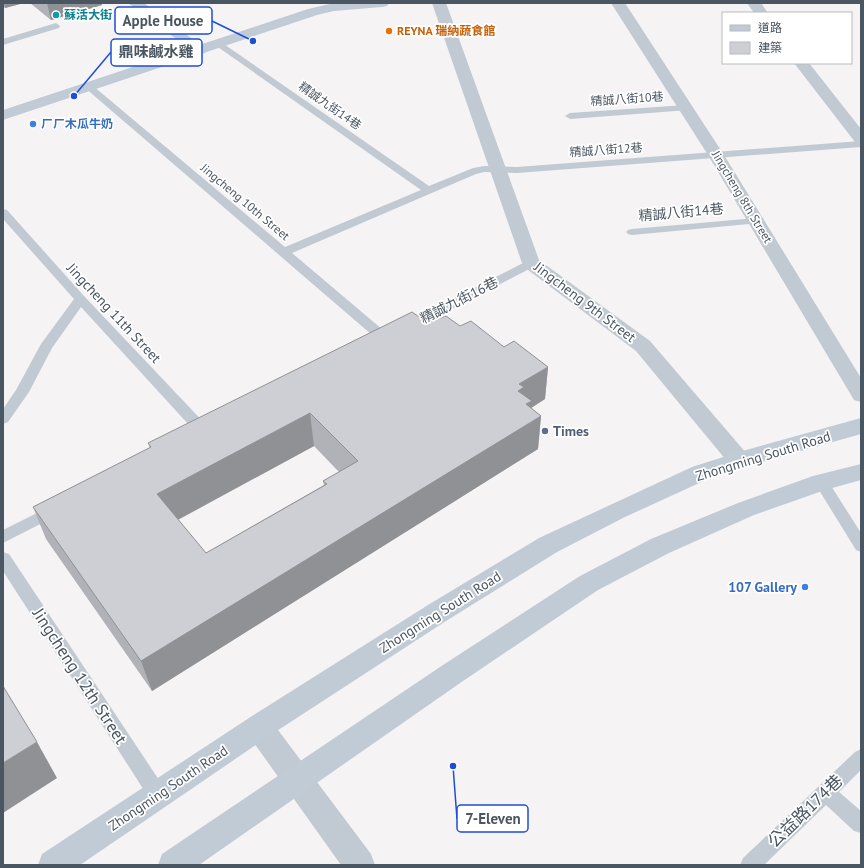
<svg xmlns="http://www.w3.org/2000/svg" width="864" height="868" viewBox="0 0 864 868" font-family="'PT Sans','Noto Sans TC',sans-serif">
	<style>
		.lines { fill: none; stroke-linecap: round; stroke-linejoin: round }
		.lane { fill: #c1cad2; fill-rule: evenodd }
		.street { fill: #c1cad2; fill-rule: evenodd }
		.secondary { fill: #c1cbd6; fill-rule: evenodd }
		.wall { fill: #b0b2b7; fill-rule: evenodd }
		.shaded-wall { fill: #909195 }
		.building { fill: #cdcfd5; stroke: #909195; fill-rule: evenodd }
		.culture-dot { fill: #0f9aa8; stroke: #fff; stroke-width: 1.5 }
		.food-dot { fill: #e8710a; stroke: #fff; stroke-width: 1.5 }
		.shop-dot { fill: #3f7fe0; stroke: #fff; stroke-width: 1.5 }
		.service-dot { fill: #5c6f8a; stroke: #fff; stroke-width: 1.5 }
		.labels { text-anchor: middle; stroke-width: 3.5; stroke-linejoin: round; paint-order: stroke }
		.far-culture-label { font-size: 12px; font-weight: bold; fill: #0d838f; stroke: #fff; text-anchor: start }
		.far-food-label { font-size: 12px; font-weight: bold; fill: #c56008; stroke: #fff; text-anchor: start }
		.far-street-label { font-size: 12px; fill: #4a5661; stroke: #fff }
		.far-shop-label { font-size: 12px; font-weight: bold; fill: #366cbe; stroke: #fff; text-anchor: start }
		.street-label { font-size: 14px; fill: #4a5661; stroke: #fff }
		.service-label { font-size: 14px; font-weight: bold; fill: #4e5e75; stroke: #fff; text-anchor: start }
		.shop-label { font-size: 14px; font-weight: bold; fill: #366cbe; stroke: #fff; text-anchor: end }
		.near-street-label { font-size: 17px; fill: #4a5661; stroke: #fff }
		.leader { fill: none; stroke: #1d4ed8; stroke-width: 1.5 }
		.callout-dot { fill: #1d4ed8; stroke: #fff; stroke-width: 1.5 }
		.callout { fill: #fff; stroke: #1d4ed8; stroke-width: 1.5 }
		.callout-label { font-size: 15px; text-anchor: middle; font-weight: bold; fill: #4a5661 }
	</style>
	<rect width="100%" height="100%" fill="#f5f3f3"/>
	<g class="lines">
		<g class="lane">
			<path d="M56,23L60,26L59,28L3,45V39Z"/>
			<path d="M218,40L429,186L473,168L484,166L517,167L861,141V147L517,173L484,172L476,174L292,253L389,335L390,338L389,341L384,342L379,341L84,87L86,85H92L285,247L421,190L215,45L214,43L215,41Z"/>
			<path d="M686,105L691,108L689,110L570,119L565,116L570,113Z"/>
			<path d="M3,209L7,210L84,296L210,429L212,433L210,437L205,438L200,437L81,307L52,348L29,392L8,422L3,424V409L16,390L41,344L74,299L3,219Z"/>
			<path d="M756,218L760,219L762,221L760,223L632,235L628,234L626,232L628,230L632,229Z"/>
			<path d="M531,259L535,260L537,263L535,266L409,331H401L399,328L401,325Z"/>
			<path d="M821,477L826,478L861,533V552L856,550L814,482L816,478Z"/>
			<path d="M55,504L60,506L62,510L60,514L3,543V530Z"/>
			<path d="M3,552L9,554L165,789L167,795L165,801L158,804L151,801L3,571Z"/>
			<path d="M861,749V770L839,792L861,811V833L854,831L826,805L764,865H740L743,858L855,752Z"/>
		</g>
		<g class="street">
			<path d="M128,3H144L207,50L205,53L200,54L195,53Z"/>
			<path d="M432,3H446L539,260L650,341L747,454L750,460L747,466L739,468L731,466L636,351L524,267L522,263Z"/>
			<path d="M611,3H625L724,155L861,378V402L854,400L708,155Z"/>
			<path d="M747,3H761L768,13H754Z"/>
			<path d="M794,63H809L861,129V144L855,142Z"/>
			<path d="M259,714L269,718L371,854L375,865H341L249,736L245,727L249,718Z"/>
		</g>
		<g class="secondary">
			<path d="M334,3H389L387,6L382,7L334,11L317,15L3,120V110L308,9Z"/>
			<path d="M861,418V434L744,467L708,479L625,517L557,552L446,621L269,736L80,865H38L42,854L249,718L428,605L539,538L692,467L739,452Z"/>
			<path d="M861,464V480L825,490L754,515L669,553L598,590L463,681L199,865H158L162,854L443,665L580,576L651,539L738,503L813,476Z"/>
		</g>
	</g>
	<g class="wall">
		<path d="M3,3H24L5,8L3,6Z"/>
		<path d="M30,3H101L102,5L51,20Z"/>
		<path d="M430,318H441L460,326L548,367L545,399L531,408L541,416L538,449L152,691L46,539L33,507L150,448L148,443L422,319ZM314,446L339,472L323,481L324,485L206,553L178,520Z"/>
	</g>
	<g class="shaded-wall">
		<path d="M4,3H24L5,8Z"/>
		<path d="M47,3H101L102,5L51,20Z"/>
		<path d="M548,367L545,399L531,408L529,424L541,416L538,449L152,691L141,661L518,391L519,384Z"/>
		<path d="M310,413L314,446L166,526L157,494Z"/>
		<path d="M37,742L57,778L3,813V763Z"/>
	</g>
	<g class="building">
		<path d="M412,312L422,319L427,316L430,318L437,315L441,318L446,316L460,326L471,321L504,347L514,341L548,367L519,384L524,387L518,391L532,401L526,404L541,416L141,661L33,507L151,447L148,443ZM310,413L358,461L323,481L327,484L206,553L157,494Z"/>
		<path d="M3,686L37,742L3,763Z"/>
	</g>
	<circle class="culture-dot" cx="56" cy="15" r="4"/>
	<circle class="food-dot" cx="389" cy="31" r="4"/>
	<g class="shop-dot">
		<circle cx="33" cy="124" r="4"/>
		<circle cx="805" cy="587" r="4"/>
	</g>
	<circle class="service-dot" cx="545" cy="431" r="4"/>
	<g class="labels">
		<g class="far-culture-label">
			<text x="64" y="19">蘇活大街</text>
		</g>
		<g class="far-food-label">
			<text x="397" y="35">REYNA 瑞納蔬食館</text>
		</g>
		<g class="far-street-label">
			<text transform="translate(627 99) rotate(-4)" y="4">精誠八街10巷</text>
			<text transform="translate(330 106) rotate(35)" y="4">精誠九街14巷</text>
			<text transform="translate(606 150) rotate(-4)" y="4">精誠八街12巷</text>
			<text transform="translate(742 197) rotate(59)" y="4">Jingcheng 8th Street</text>
			<text transform="translate(245 202) rotate(40)" y="4">Jingcheng 10th Street</text>
		</g>
		<g class="far-shop-label">
			<text x="41" y="128">ㄏㄏ木瓜牛奶</text>
		</g>
		<g class="street-label">
			<text transform="translate(681 212) rotate(-5)" y="5">精誠八街14巷</text>
			<text transform="translate(459 300) rotate(-27)" y="5">精誠九街16巷</text>
			<text transform="translate(585 302) rotate(37)" y="5">Jingcheng 9th Street</text>
			<text transform="translate(114 313) rotate(47)" y="5">Jingcheng 11th Street</text>
			<text transform="translate(763 456) rotate(-17)" y="5">Zhongming South Road</text>
			<text transform="translate(440 612) rotate(-32)" y="5">Zhongming South Road</text>
			<text transform="translate(168 788) rotate(-34)" y="5">Zhongming South Road</text>
		</g>
		<g class="service-label">
			<text x="553" y="436">Times</text>
		</g>
		<g class="shop-label">
			<text x="797" y="592">107 Gallery</text>
		</g>
		<g class="near-street-label">
			<text transform="translate(80 676) rotate(57)" y="6">Jingcheng 12th Street</text>
			<text transform="translate(805 811) rotate(-44)" y="6">公益路174巷</text>
		</g>
	</g>
	<path class="leader" d="M253 41L212 21M74 96L111 52M453 766L457 819"/>
	<g class="callout-dot">
		<circle cx="253" cy="41" r="4"/>
		<circle cx="74" cy="96" r="4"/>
		<circle cx="453" cy="766" r="4"/>
	</g>
	<g class="callout">
		<rect x="115" y="7" width="97" height="27" rx="4"/>
		<rect x="111" y="39" width="91" height="27" rx="4"/>
		<rect x="457" y="805" width="71" height="27" rx="4"/>
	</g>
	<g class="callout-label">
		<text x="163" y="26">Apple House</text>
		<text x="156" y="57">鼎味鹹水雞</text>
		<text x="493" y="824">7-Eleven</text>
	</g>
	<rect width="864" height="868" fill="none" stroke="#4a5661" stroke-width="8"/>
	<rect x="722" y="12" width="130" height="52" fill="#ffffff" stroke="#b7bbc0"/>
	<rect x="730" y="25" width="20" height="6" fill="#c1cbd6" stroke="#b7bbc0"/>
	<text x="758" y="32" font-size="12" fill="#4a5661">道路</text>
	<rect x="730" y="42" width="20" height="12" fill="#cdcfd5" stroke="#b7bbc0"/>
	<text x="758" y="52" font-size="12" fill="#4a5661">建築</text>
</svg>
